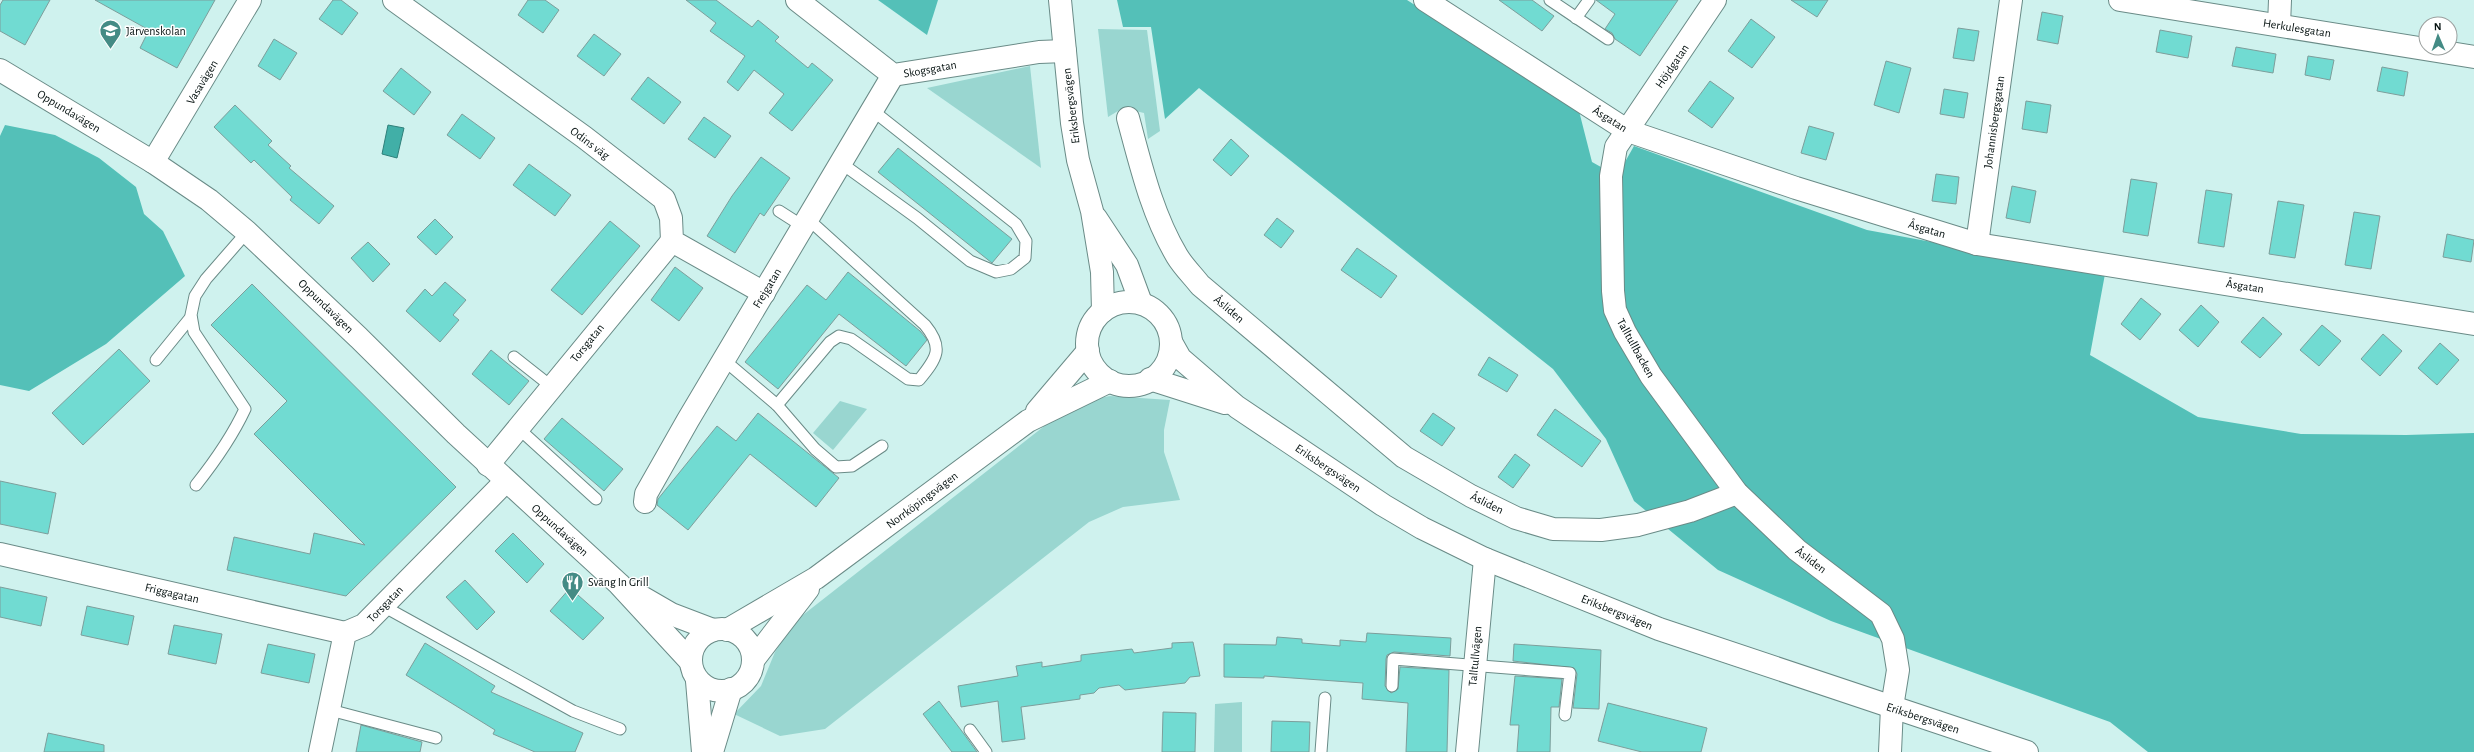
<svg xmlns="http://www.w3.org/2000/svg" width="2474" height="752" viewBox="0 0 2474 752" font-family="'Alegreya Sans',sans-serif">
	<style>
		.green { fill: #99d6d0 }
		.forest { fill: #54c0b8 }
		.water { fill: #41afa7; stroke: #2f807a }
		.building { fill: #71dbd2; stroke: #7d9e9b }
		.lines { fill: none; stroke-linecap: round; stroke-linejoin: round }
		.service-casing { stroke: #6a8b87; stroke-width: 13 }
		.minor-casing { stroke: #6a8b87; stroke-width: 24 }
		.secondary-casing { stroke: #6a8b87; stroke-width: 24 }
		.service { stroke: #fff; stroke-width: 11 }
		.minor { stroke: #fff; stroke-width: 22 }
		.secondary { stroke: #fff; stroke-width: 22 }
		.labels { text-anchor: middle; stroke-width: 3; stroke-linejoin: round; paint-order: stroke }
		.street-label { font-size: 12px; fill: #051110; stroke: #fff }
		.poi-label { font-size: 12px; fill: #051110; stroke: #fff; text-anchor: start }
	</style>
	<rect width="100%" height="100%" fill="#cff2ee"/>
	<g class="green">
		<path d="M1098,29L1147,30L1160,131L1148,139L1144,113L1123,108L1108,117Z"/>
		<path d="M1030,66L1041,168L927,88Z"/>
		<path d="M1110,396L1170,400L1164,430V452L1180,500L1123,507L1089,522L825,729L780,736L734,714L761,686L775,652L794,622L1061,413L1085,401Z"/>
		<path d="M840,401L867,409L833,450L813,433Z"/>
		<path d="M1242,702V752H1214L1215,704Z"/>
	</g>
	<g class="forest">
		<path d="M878,0H938L927,35Z"/>
		<path d="M1117,0H1407L1579,111L1592,162L1617,176L1634,146L1867,230L2105,274L2090,355L2198,417L2301,434L2406,435L2474,433V752H2148L2110,722L1831,621L1718,570L1634,501L1606,439L1553,369L1199,88L1165,119L1151,27H1123Z"/>
		<path d="M5,125L55,135L99,158L136,187L144,214L163,231L185,276L106,344L29,391L0,385V136Z"/>
	</g>
	<path class="water" d="M388,125L404,128L397,158L382,154Z"/>
	<g class="building">
		<path d="M3,0H50L25,45L0,31V5Z"/>
		<path d="M95,0H215L177,68L140,48L149,30Z"/>
		<path d="M333,0H341L358,13L342,35L319,19Z"/>
		<path d="M528,0H545L559,10L543,33L518,15Z"/>
		<path d="M686,0H716L752,27L758,20L779,37L775,41L808,68L812,63L833,80L792,131L769,113L784,94L754,70L738,91L727,82L745,56L710,31L716,23Z"/>
		<path d="M1499,0H1532L1554,16L1542,31Z"/>
		<path d="M1596,0H1678L1640,56L1615,39L1612,33L1605,29L1615,14Z"/>
		<path d="M1791,0H1828L1817,17Z"/>
		<path d="M2042,12L2063,16L2058,44L2037,40Z"/>
		<path d="M1751,19L1775,37L1752,68L1728,51Z"/>
		<path d="M1958,28L1979,31L1974,61L1953,58Z"/>
		<path d="M2160,30L2192,36L2188,58L2156,52Z"/>
		<path d="M594,34L621,54L604,76L577,56Z"/>
		<path d="M274,39L297,53L280,80L258,66Z"/>
		<path d="M2236,47L2276,54L2273,73L2232,66Z"/>
		<path d="M2308,56L2334,60L2330,80L2305,75Z"/>
		<path d="M1886,61L1911,68L1899,113L1874,105Z"/>
		<path d="M2382,67L2408,72L2404,96L2377,91Z"/>
		<path d="M401,68L431,92L414,115L383,91Z"/>
		<path d="M648,77L681,102L664,124L631,99Z"/>
		<path d="M1710,81L1734,98L1712,128L1688,111Z"/>
		<path d="M1944,89L1968,93L1964,118L1940,114Z"/>
		<path d="M2026,101L2051,105L2047,133L2022,129Z"/>
		<path d="M235,105L272,141L268,145L291,166L289,168L334,206L319,224L290,200L292,197L254,160L251,163L214,127Z"/>
		<path d="M462,114L495,138L480,159L447,135Z"/>
		<path d="M704,117L731,136L715,158L688,139Z"/>
		<path d="M1809,126L1834,133L1826,160L1801,153Z"/>
		<path d="M1231,139L1249,156L1231,176L1213,160Z"/>
		<path d="M898,148L1012,239L992,263L878,172Z"/>
		<path d="M761,157L790,178L764,216L760,213L735,253L707,236L732,196Z"/>
		<path d="M529,164L571,195L555,216L513,185Z"/>
		<path d="M1936,174L1959,177L1956,204L1932,201Z"/>
		<path d="M2131,179L2157,183L2148,236L2123,232Z"/>
		<path d="M2012,186L2036,191L2030,223L2006,218Z"/>
		<path d="M2206,190L2232,194L2224,247L2198,243Z"/>
		<path d="M2278,201L2304,205L2295,258L2269,254Z"/>
		<path d="M2354,212L2380,216L2371,269L2345,265Z"/>
		<path d="M1277,218L1294,231L1281,248L1264,235Z"/>
		<path d="M435,219L453,237L436,255L417,237Z"/>
		<path d="M610,221L640,246L582,315L551,290Z"/>
		<path d="M2447,234L2474,240L2471,262L2443,257Z"/>
		<path d="M368,242L390,264L373,282L351,258Z"/>
		<path d="M1357,248L1397,276L1381,298L1341,270Z"/>
		<path d="M675,267L703,288L679,321L651,300Z"/>
		<path d="M848,272L920,331L925,337L927,340L906,366L839,314L778,389L745,362L807,285L826,300Z"/>
		<path d="M445,282L466,300L453,315L459,320L440,342L406,311L425,289L432,296Z"/>
		<path d="M252,284L456,487L346,596L227,570L234,537L310,554L314,533L365,545L254,434L287,401L211,325Z"/>
		<path d="M2141,298L2161,314L2140,340L2121,324Z"/>
		<path d="M2201,305L2219,322L2198,347L2179,330Z"/>
		<path d="M2263,317L2282,334L2260,358L2241,342Z"/>
		<path d="M2322,325L2341,341L2319,366L2300,350Z"/>
		<path d="M2383,334L2402,351L2380,376L2361,359Z"/>
		<path d="M2440,343L2459,360L2437,385L2418,368Z"/>
		<path d="M119,349L150,381L83,445L52,413Z"/>
		<path d="M491,350L529,381L509,405L472,374Z"/>
		<path d="M1489,357L1518,375L1507,392L1478,375Z"/>
		<path d="M1555,409L1601,441L1582,467L1537,435Z"/>
		<path d="M758,413L839,478L816,507L750,454L688,530L657,505L658,499L717,426L736,441Z"/>
		<path d="M1433,413L1455,428L1442,446L1420,431Z"/>
		<path d="M562,418L623,469L604,491L544,439Z"/>
		<path d="M1515,454L1530,465L1513,488L1498,477Z"/>
		<path d="M0,481L56,493L48,534L0,524Z"/>
		<path d="M513,533L544,564L527,583L495,551Z"/>
		<path d="M465,580L495,612L477,630L446,597Z"/>
		<path d="M0,587L47,597L41,626L0,617Z"/>
		<path d="M570,588L604,618L583,640L550,611Z"/>
		<path d="M87,606L134,616L128,645L81,635Z"/>
		<path d="M174,625L222,634L216,664L168,654Z"/>
		<path d="M1367,633L1451,638L1450,656L1394,652L1387,655L1386,659L1385,686L1391,693L1398,689L1400,667L1449,670L1447,752H1406L1408,703L1362,699L1363,683L1264,676V678L1224,677V644L1276,645L1277,637L1302,639V643L1340,646V640L1366,642Z"/>
		<path d="M1193,642L1200,676L1190,677L1185,683L1125,690L1119,685L1099,688L1094,693L1080,695V699L1021,707L1025,739L1002,742L998,701L961,707L958,686L1018,676L1016,666L1042,662V667L1081,661V655L1132,649L1134,653L1172,648V643Z"/>
		<path d="M425,643L495,686L491,692L583,733L575,752H535L493,734L495,730L406,675Z"/>
		<path d="M268,644L315,654L309,683L261,673Z"/>
		<path d="M1514,644L1601,650L1599,709L1573,708L1577,674L1574,668L1513,661Z"/>
		<path d="M1515,676L1562,679L1559,707H1551L1550,752H1517L1519,725H1510Z"/>
		<path d="M939,701L964,734L977,752H952L923,714Z"/>
		<path d="M1608,703L1707,728L1701,752H1642L1598,741Z"/>
		<path d="M1163,712L1196,713L1195,752H1162Z"/>
		<path d="M1272,721L1310,722L1309,752H1271Z"/>
		<path d="M361,725L422,742L420,752H356Z"/>
		<path d="M48,733L104,745V752H44Z"/>
	</g>
	<g class="lines">
		<defs>
			<g id="service">
				<path d="M1550,0L1608,39"/>
				<path d="M1576,18L1589,0"/>
				<path d="M841,163L917,218L970,261L996,272L1011,269L1025,258L1026,241L1016,224L872,110"/>
				<path d="M779,211L804,227"/>
				<path d="M514,357L552,387"/>
				<path d="M156,360L191,317"/>
				<path d="M724,360L777,405L815,449L836,467L852,466L882,446"/>
				<path d="M777,405L830,342L839,336L851,339L908,379L919,380C937,358 944,348 925,325L808,219"/>
				<path d="M518,428L596,499"/>
				<path d="M196,485C215,461 232,437 245,409L194,332L191,315L195,296L206,279L247,232"/>
				<path d="M383,606L573,711L620,729"/>
				<path d="M1392,686L1393,659L1570,673L1565,715"/>
				<path d="M330,710L436,738"/>
				<path d="M970,730L986,752"/>
				<path d="M1321,752L1325,698"/>
			</g>
			<g id="minor">
				<path d="M394,0L584,137L664,199L671,218L672,241L764,293"/>
				<path d="M797,0L893,75L1039,52L1065,51"/>
				<path d="M1425,0L1628,131L1796,188L1977,244L2474,324"/>
				<path d="M1715,0L1616,147L1611,176L1613,291L1615,310L1625,332L1651,376L1737,493L1797,550L1881,614L1893,639L1898,670L1892,707L1890,752"/>
				<path d="M2120,0L2474,57"/>
				<path d="M2279,25L2280,0"/>
				<path d="M1128,118C1141,166 1152,214 1177,256C1183,266 1193,276 1200,285L1404,457L1471,496L1516,518L1553,529L1601,530L1638,525L1690,511L1737,493"/>
				<path d="M153,162L250,0"/>
				<path d="M1977,244L2011,0"/>
				<path d="M488,465L672,241"/>
				<path d="M645,502L646,494L688,420L893,75"/>
				<path d="M0,554L345,633"/>
				<path d="M320,752L345,633L364,625L506,481"/>
				<path d="M1467,752L1485,559"/>
			</g>
			<g id="secondary">
				<path d="M1060,0L1072,123L1078,160L1092,211L1102,272L1103,311"/>
				<path d="M0,70L153,162L209,200L247,232L359,338L456,434L619,584L691,662"/>
				<path d="M1096,218L1127,265L1141,303"/>
				<circle cx="1129" cy="344" r="42"/>
				<path d="M1171,342L1180,358L1237,407L1383,505L1422,528L1485,559L1659,629L2027,752"/>
				<path d="M1150,379L1225,403"/>
				<path d="M1037,411L1088,351"/>
				<path d="M633,592L671,614L713,630"/>
				<circle cx="722" cy="660" r="31"/>
				<path d="M727,630L816,578L1028,421L1110,381"/>
				<path d="M754,659L808,589"/>
				<path d="M697,681L703,752"/>
				<path d="M712,752L731,689"/>
			</g>
		</defs>
		<use href="#service" class="service-casing"/>
		<use href="#minor" class="minor-casing"/>
		<use href="#secondary" class="secondary-casing"/>
		<use href="#service" class="service"/>
		<use href="#minor" class="minor"/>
		<use href="#secondary" class="secondary"/>
	</g>
	<defs>
		<symbol id="school-pin" viewBox="-11 -11 22 30"><path d="M0 17L-7.5 6A9.5 9.5 0 1 1 7.5 6Z" fill="#448b85" stroke="#fff"/><path d="M0-5L7-2L0 1L-7-2ZM-4 1L0 2.5L4 1V4Q0 6-4 4Z" fill="#fff"/></symbol>
		<symbol id="restaurant-pin" viewBox="-11 -11 22 30"><path d="M0 17L-7.5 6A9.5 9.5 0 1 1 7.5 6Z" fill="#448b85" stroke="#fff"/><path d="M-5-6h1v4h1v-4h1v4h1v-4h1v5L-1.5 .5V6h-2V.5L-5-1ZM5-6V6H3V1.5H1.5Q1.5-4 5-6Z" fill="#fff"/></symbol>
	</defs>
	<g fill-rule="evenodd">
		<use href="#school-pin" x="98" y="18" width="25" height="34"/>
		<use href="#restaurant-pin" x="560" y="570" width="25" height="34"/>
	</g>
	<g class="labels">
		<g class="street-label">
			<text transform="translate(2297 28) rotate(9)" y="4">Herkulesgatan</text>
			<text transform="translate(1672 66) rotate(-56)" y="4">Höjdgatan</text>
			<text transform="translate(930 69) rotate(-10)" y="4">Skogsgatan</text>
			<text transform="translate(202 82) rotate(-59)" y="4">Vasavägen</text>
			<text transform="translate(1071 106) rotate(-97)" y="4">Eriksbergsvägen</text>
			<text transform="translate(69 111) rotate(31)" y="4">Oppundavägen</text>
			<text transform="translate(1610 119) rotate(32)" y="4">Åsgatan</text>
			<text transform="translate(1994 122) rotate(-82)" y="4">Johannisbergsgatan</text>
			<text transform="translate(590 143) rotate(37)" y="4">Odins väg</text>
			<text transform="translate(1927 229) rotate(16)" y="4">Åsgatan</text>
			<text transform="translate(2245 286) rotate(9)" y="4">Åsgatan</text>
			<text transform="translate(767 288) rotate(-59)" y="4">Frejgatan</text>
			<text transform="translate(326 306) rotate(44)" y="4">Oppundavägen</text>
			<text transform="translate(1229 309) rotate(40)" y="4">Åsliden</text>
			<text transform="translate(587 343) rotate(-51)" y="4">Torsgatan</text>
			<text transform="translate(1636 348) rotate(61)" y="4">Talltullbacken</text>
			<text transform="translate(1328 468) rotate(34)" y="4">Eriksbergsvägen</text>
			<text transform="translate(922 500) rotate(-37)" y="4">Norrköpingsvägen</text>
			<text transform="translate(1487 503) rotate(26)" y="4">Åsliden</text>
			<text transform="translate(560 530) rotate(42)" y="4">Oppundavägen</text>
			<text transform="translate(1811 560) rotate(37)" y="4">Åsliden</text>
			<text transform="translate(172 593) rotate(13)" y="4">Friggagatan</text>
			<text transform="translate(385 604) rotate(-46)" y="4">Torsgatan</text>
			<text transform="translate(1617 612) rotate(22)" y="4">Eriksbergsvägen</text>
			<text transform="translate(1475 656) rotate(-85)" y="4">Talltullvägen</text>
			<text transform="translate(1923 718) rotate(18)" y="4">Eriksbergsvägen</text>
		</g>
		<g class="poi-label">
			<text x="126" y="35">Järvenskolan</text>
			<text x="588" y="586">Sväng In Grill</text>
		</g>
	</g>
	<g transform="translate(2438 36) rotate(358)"><circle r="19" fill="#ffffff" stroke="#9ba09f"/>
	<path d="M0-3L7 15L0 10L-7 15Z" fill="#448b85"/>
	<text y="-6" font-size="11" font-weight="bold" text-anchor="middle" fill="#051110">N</text>
	</g>
</svg>
